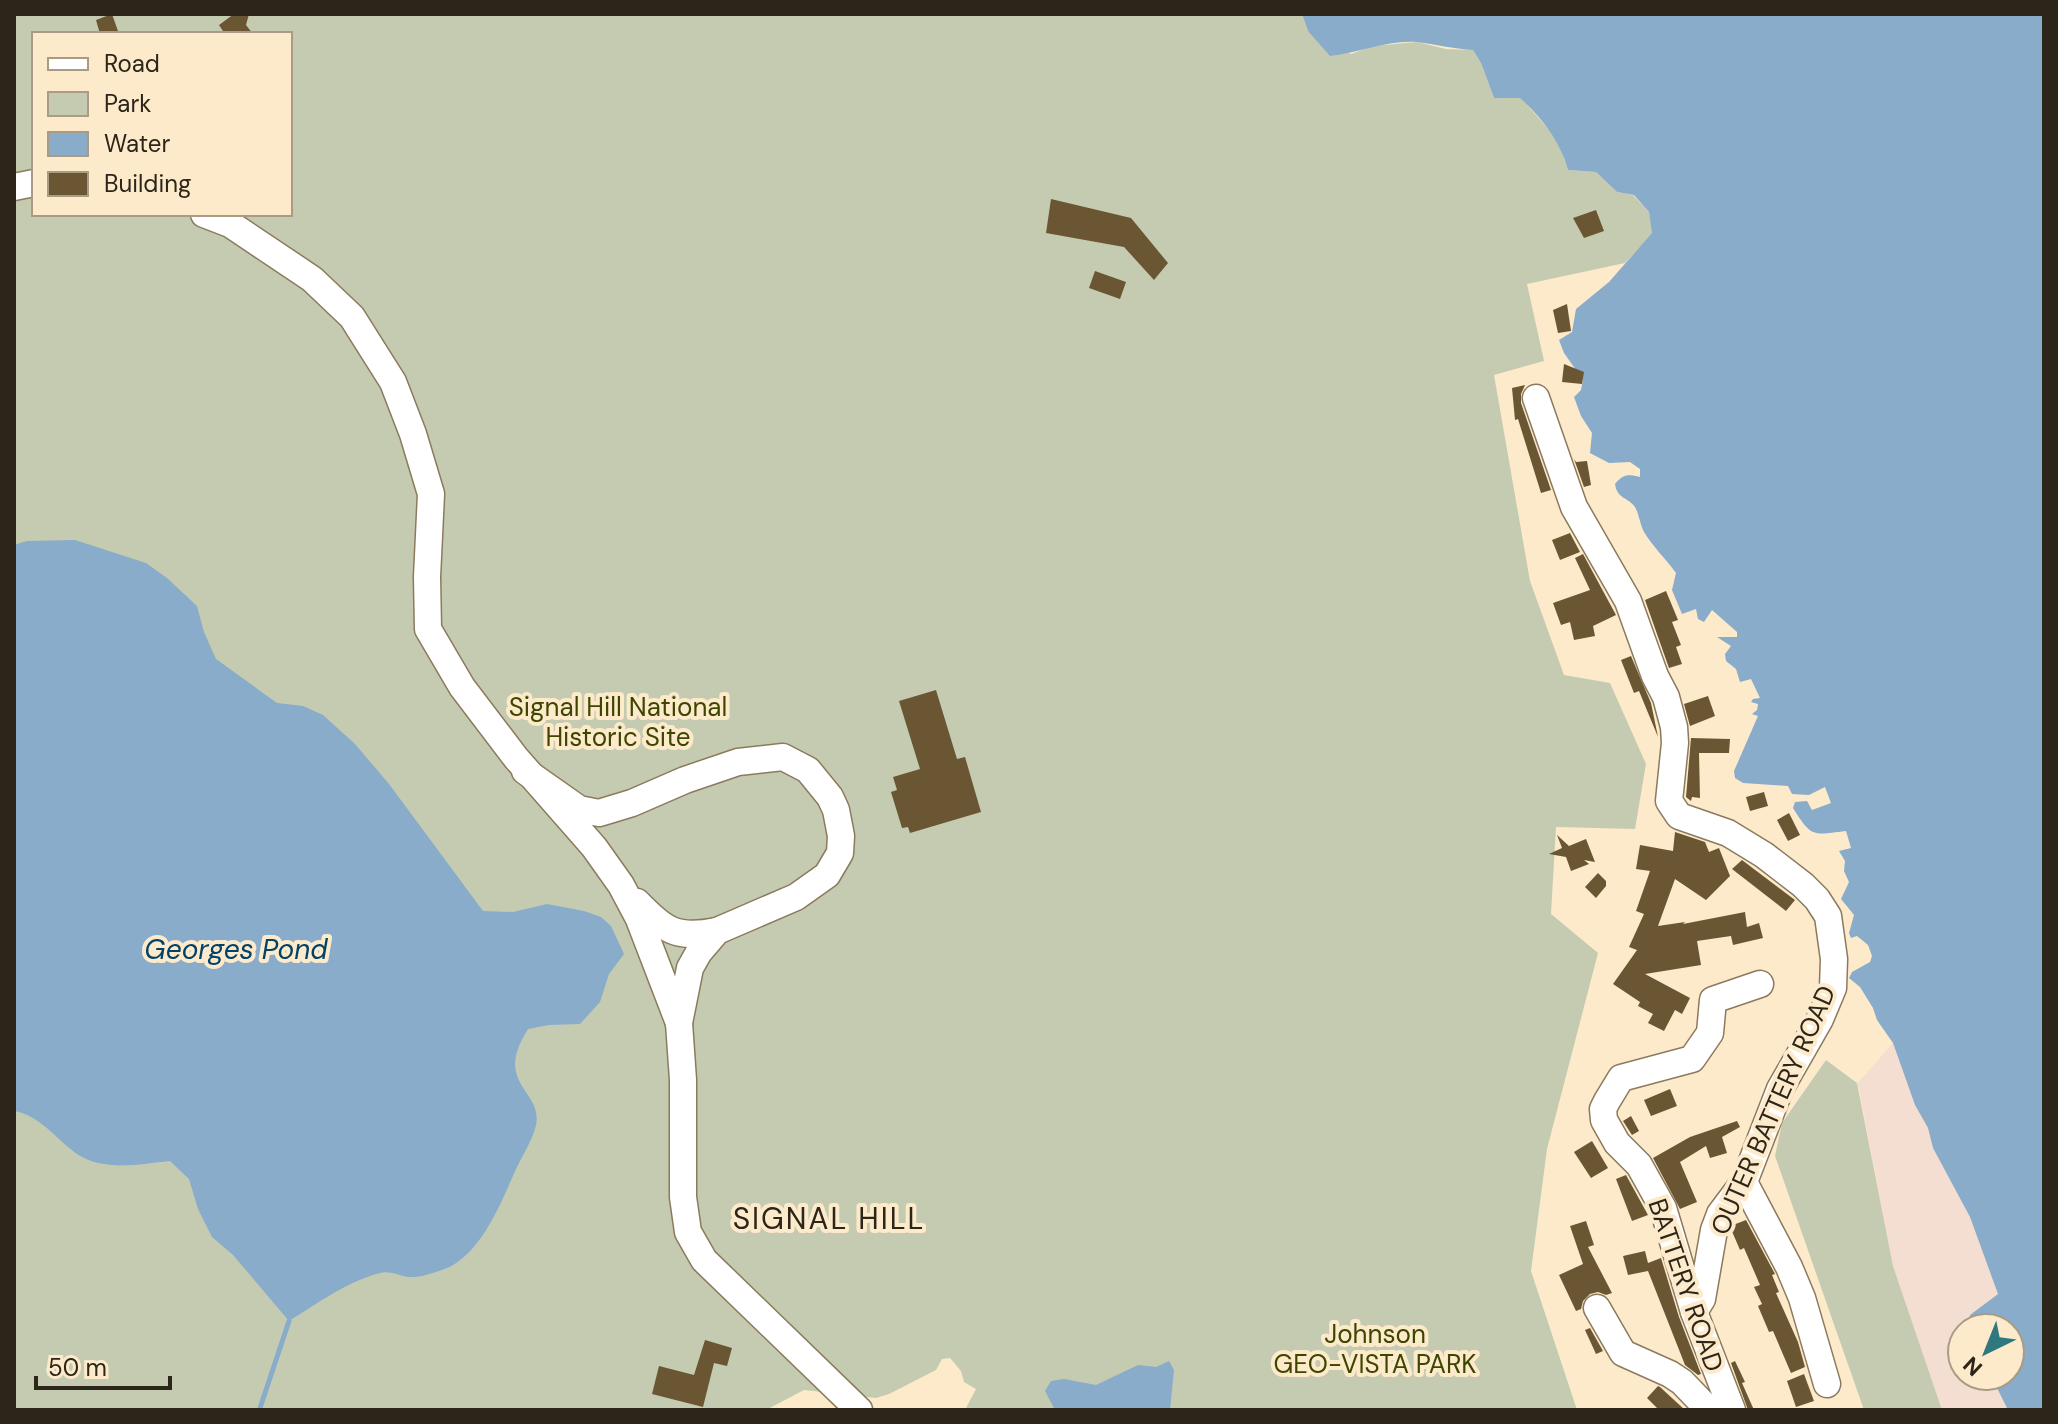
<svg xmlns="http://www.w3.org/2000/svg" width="2058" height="1424" viewBox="0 0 2058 1424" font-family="'DM Sans',sans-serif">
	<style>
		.industrial { fill: #f4ddd1 }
		.green { fill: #c5cbb1; fill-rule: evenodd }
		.water { fill: #88acc9 }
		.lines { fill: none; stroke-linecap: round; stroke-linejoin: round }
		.stream { stroke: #88acc9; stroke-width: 5 }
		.building { fill: #6a5632 }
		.minor-casing { stroke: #8b7a5d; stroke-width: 29 }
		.minor { stroke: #fff; stroke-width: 26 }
		.labels { text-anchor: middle; stroke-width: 8; stroke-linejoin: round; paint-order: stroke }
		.park-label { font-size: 26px; fill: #3d4600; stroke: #fdeacb }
		.street-label { font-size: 26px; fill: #2c251a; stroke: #fdeacb }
		.water-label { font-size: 28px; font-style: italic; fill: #004268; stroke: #fdeacb }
		.quarter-label { font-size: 30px; letter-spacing: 2px; fill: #2c251a; stroke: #fdeacb }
	</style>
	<rect width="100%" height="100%" fill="#fdeacb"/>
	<path class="industrial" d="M1893,1043L1915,1105L1928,1128L1933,1148L1970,1217L1998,1294L1970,1315L1968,1328H1962V1376H1991L2008,1410H1942L1893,1266L1858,1083Z"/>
	<g class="green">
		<path d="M14,14H1302L1308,31L1351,54L1373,46L1417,42L1446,49L1473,50L1481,63L1494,98H1521L1557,139L1568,170L1596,172L1617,192L1633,195L1649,212L1653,233L1625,263L1527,284L1544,361L1494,375L1530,581L1564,675L1610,683L1646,764L1635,829L1556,827L1551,914L1598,953L1547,1149L1531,1271L1577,1410H965L976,1389L964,1382L961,1371L950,1358L942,1359L936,1370L889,1394L876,1398L804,1390L766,1410H14ZM34,34H290V214H34Z"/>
		<path d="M1826,1060L1857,1083L1893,1266L1942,1410H1864L1775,1156L1782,1123Z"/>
	</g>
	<g class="water">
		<path d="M1302,14H2044V1410H2008L1991,1376H2010V1328H1968L1970,1315L1998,1294L1970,1217L1933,1148L1928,1128L1915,1105L1893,1043L1877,1020L1873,1008L1860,987L1849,978L1852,972L1870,962L1872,956L1868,945L1857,936L1851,938L1849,933L1854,915L1841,899L1849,882L1844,871L1845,861L1839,851L1851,848L1846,831C1812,835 1812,838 1793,808L1795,802L1807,801L1812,810L1831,803L1825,787L1809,795L1792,794L1788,786L1743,783L1735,778L1734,771L1758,716L1752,714L1757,710L1758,704L1751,702L1753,699L1760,698L1751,679L1740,682L1736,669L1726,661L1725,654L1731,646L1717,637H1737V632L1712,610L1704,622L1698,619L1696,609L1682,614L1672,590L1676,573C1666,559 1653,547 1644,532C1640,524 1639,514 1635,507C1628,497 1617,499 1615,484C1623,474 1628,474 1640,477V469L1630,462L1609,463L1590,453L1592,433L1581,416L1574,397L1581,390L1583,380L1564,353L1559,340L1572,332L1576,309L1609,282L1652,233L1649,212L1634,195L1617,192L1596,172L1568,170C1560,141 1543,119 1520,98H1494L1481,63L1473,50C1453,49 1435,44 1417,42C1387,40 1359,53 1330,56L1308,31Z"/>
		<path d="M75,540L146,563L167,578L197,606L204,632L216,659L277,703L303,706L323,715L355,744L389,784L483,911L513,912L547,904L584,911L601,917L611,926L624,954L609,974L600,1002L580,1024L549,1025L528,1029C491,1087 547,1090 535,1129C531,1142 523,1155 517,1167C501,1202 480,1260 439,1271C430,1274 418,1278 409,1277C400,1276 389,1270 380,1273C346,1282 318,1303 289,1321L233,1255L212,1237L198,1209L189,1179L170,1161C140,1164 104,1172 77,1154C57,1140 40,1115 14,1111V545L27,541Z"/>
		<path d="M1169,1361L1174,1370L1170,1410H1055L1045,1391L1051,1381L1064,1379L1096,1385L1138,1365L1156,1367Z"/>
	</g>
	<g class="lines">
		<path class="stream" d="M260,1408L289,1321"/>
	</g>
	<g class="building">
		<path d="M112,14L119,34H100L96,20Z"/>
		<path d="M234,14H249L246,25L253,34H225L219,25Z"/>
		<path d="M1051,199L1131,218L1168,263L1154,280L1124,247L1046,233Z"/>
		<path d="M1596,210L1604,231L1584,238L1573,218Z"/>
		<path d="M1095,271L1126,282L1120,299L1089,288Z"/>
		<path d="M1567,304L1571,331L1558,333L1553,310Z"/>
		<path d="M1564,364L1584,372L1582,384L1562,382Z"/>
		<path d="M1525,385L1521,394V403L1551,490L1541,493L1518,419L1515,420L1512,388Z"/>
		<path d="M1574,459L1576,462L1587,461L1591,485L1584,487Z"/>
		<path d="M1570,533L1580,552L1560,560L1552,540Z"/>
		<path d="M1583,554L1616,615L1593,626L1595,636L1574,640L1570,622L1561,625L1553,603L1590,590L1575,558Z"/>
		<path d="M1666,591L1678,620L1672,622L1681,645L1676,647L1682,664L1669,668L1645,600Z"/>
		<path d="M1631,656L1651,703L1658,737L1639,691L1634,693L1621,660Z"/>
		<path d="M936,690L957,759L965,757L981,812L910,833L908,827L902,828L891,792L897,790L893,777L920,769L899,701Z"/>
		<path d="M1708,696L1715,716L1690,726L1684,704Z"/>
		<path d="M1691,738L1730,739L1729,753H1699L1700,798L1692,797L1691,801L1686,797Z"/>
		<path d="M1764,792L1768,806L1750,811L1746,797Z"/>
		<path d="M1789,813L1800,835L1788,841L1777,820Z"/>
		<path d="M1675,832L1705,842L1709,852L1719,848L1730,876L1706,900L1675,879L1658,926L1685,922L1683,924L1745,912L1747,927L1759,923L1763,938L1733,945L1731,936L1697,941L1701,965L1645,974L1690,998L1682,1014L1675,1010L1664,1031L1648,1023L1653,1014L1638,1006L1640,1002L1613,984L1637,950L1629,947L1644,914L1636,911L1650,871L1636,869L1640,845L1673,851Z"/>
		<path d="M1557,835L1569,846L1586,839L1595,862L1584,860L1589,864L1571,871L1566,857L1549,854L1562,848Z"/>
		<path d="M1742,860L1795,900L1786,911L1732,869Z"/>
		<path d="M1598,873L1606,881V886L1596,898L1585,887Z"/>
		<path d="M1670,1089L1677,1106L1651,1116L1644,1100Z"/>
		<path d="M1631,1116L1639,1131L1632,1135L1623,1121Z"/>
		<path d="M1737,1121L1740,1127L1722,1137L1727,1153L1710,1158L1706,1146L1680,1162L1697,1202L1680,1209L1653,1158L1690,1137Z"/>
		<path d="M1592,1141L1608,1168L1591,1178L1574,1152Z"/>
		<path d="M1626,1175L1648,1215L1632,1221L1616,1179Z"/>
		<path d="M1746,1220L1775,1274L1772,1275L1779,1292L1776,1293L1798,1342L1805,1367L1791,1373L1773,1331L1769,1332L1758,1306L1762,1304L1754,1287L1760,1285L1744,1248L1740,1250L1731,1229L1733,1225Z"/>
		<path d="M1586,1221L1594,1245L1588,1247L1612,1293L1606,1295L1598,1292L1590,1294L1583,1301L1581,1309L1576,1311L1559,1275L1583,1264L1570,1226Z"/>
		<path d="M1645,1251L1648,1263L1661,1258L1679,1317L1701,1374L1698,1375L1685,1365L1648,1271L1628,1275L1623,1256Z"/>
		<path d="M1590,1328L1603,1351L1596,1354L1585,1330Z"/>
		<path d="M705,1340L732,1348L727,1366L714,1363L703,1407L652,1394L659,1366L694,1375Z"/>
		<path d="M1735,1361L1745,1382L1742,1383L1754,1410H1748L1731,1363Z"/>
		<path d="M1804,1374L1814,1401L1796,1407L1787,1381Z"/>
		<path d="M1658,1386L1660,1387L1685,1410H1659L1647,1398Z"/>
	</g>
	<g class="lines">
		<defs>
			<g id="minor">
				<path d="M14,187L34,183"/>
				<path d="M204,214L230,224L312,279L352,317L393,382L413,434L431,494L427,577L428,629L462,687L516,758L594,847L621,885L639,919L679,1023"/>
				<path d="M1536,398L1574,507L1628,601L1655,676L1666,697L1674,727L1675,743L1669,801L1679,816L1728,833L1764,855L1803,885L1817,899L1828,916L1834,959L1833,988L1820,1019L1780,1089L1744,1182L1720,1214L1714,1230L1702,1299L1694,1312"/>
				<path d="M525,771L579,809L599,813L632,803L685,780L738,762L783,757L808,770L830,797L836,810L841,836L840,853L827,875L796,897L717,931L699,952L690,968L679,1023L683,1080V1197L688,1232L704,1260L859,1410"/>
				<path d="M637,902C665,931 676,939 717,931"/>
				<path d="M1744,1182L1789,1267L1802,1298L1827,1384"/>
				<path d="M1597,1308L1623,1353L1670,1374L1682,1382L1709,1410"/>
				<path d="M1732,1410L1694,1312L1663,1208L1639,1165L1617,1143L1604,1120L1603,1109L1607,1101L1621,1078L1692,1059L1710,1033L1713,1000L1760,984"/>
			</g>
		</defs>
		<use href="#minor" class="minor-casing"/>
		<use href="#minor" class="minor"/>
	</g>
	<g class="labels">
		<g class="park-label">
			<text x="618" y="716">Signal Hill National<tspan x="618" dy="30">Historic Site</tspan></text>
			<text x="1375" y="1343">Johnson<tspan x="1375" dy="30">GEO-VISTA PARK</tspan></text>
		</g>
		<g class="street-label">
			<text transform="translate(1773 1110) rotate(-66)" y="9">OUTER BATTERY ROAD</text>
			<text transform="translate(1686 1285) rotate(71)" y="9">BATTERY ROAD</text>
		</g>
		<g class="water-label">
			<text x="236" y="959">Georges Pond</text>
		</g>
		<g class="quarter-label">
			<text x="829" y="1229">SIGNAL HILL</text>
		</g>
	</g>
	<rect width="2058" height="1424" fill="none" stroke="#2c251a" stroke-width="32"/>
	<rect x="32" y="32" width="260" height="184" fill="#fdeacb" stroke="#a99b84" stroke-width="2"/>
	<rect x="48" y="58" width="40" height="12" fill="#ffffff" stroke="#a99b84" stroke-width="2"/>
	<text x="104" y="72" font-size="24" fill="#2c251a">Road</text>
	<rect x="48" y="92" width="40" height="24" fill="#c5cbb1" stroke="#a99b84" stroke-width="2"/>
	<text x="104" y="112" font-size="24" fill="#2c251a">Park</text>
	<rect x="48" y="132" width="40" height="24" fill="#88acc9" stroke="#a99b84" stroke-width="2"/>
	<text x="104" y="152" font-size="24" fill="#2c251a">Water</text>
	<rect x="48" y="172" width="40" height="24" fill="#6a5632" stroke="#a99b84" stroke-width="2"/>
	<text x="104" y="192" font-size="24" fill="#2c251a">Building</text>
	<g transform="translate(1986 1352) rotate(223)"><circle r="38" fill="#fdeacb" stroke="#a99b84" stroke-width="2"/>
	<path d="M0-6L14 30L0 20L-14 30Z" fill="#307880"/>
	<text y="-12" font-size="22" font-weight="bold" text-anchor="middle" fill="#2c251a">N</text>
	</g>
	<path d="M36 1376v12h134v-12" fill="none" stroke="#2c251a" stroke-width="4"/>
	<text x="48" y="1376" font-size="24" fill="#2c251a" stroke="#fdeacb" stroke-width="6" paint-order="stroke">50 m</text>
</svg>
